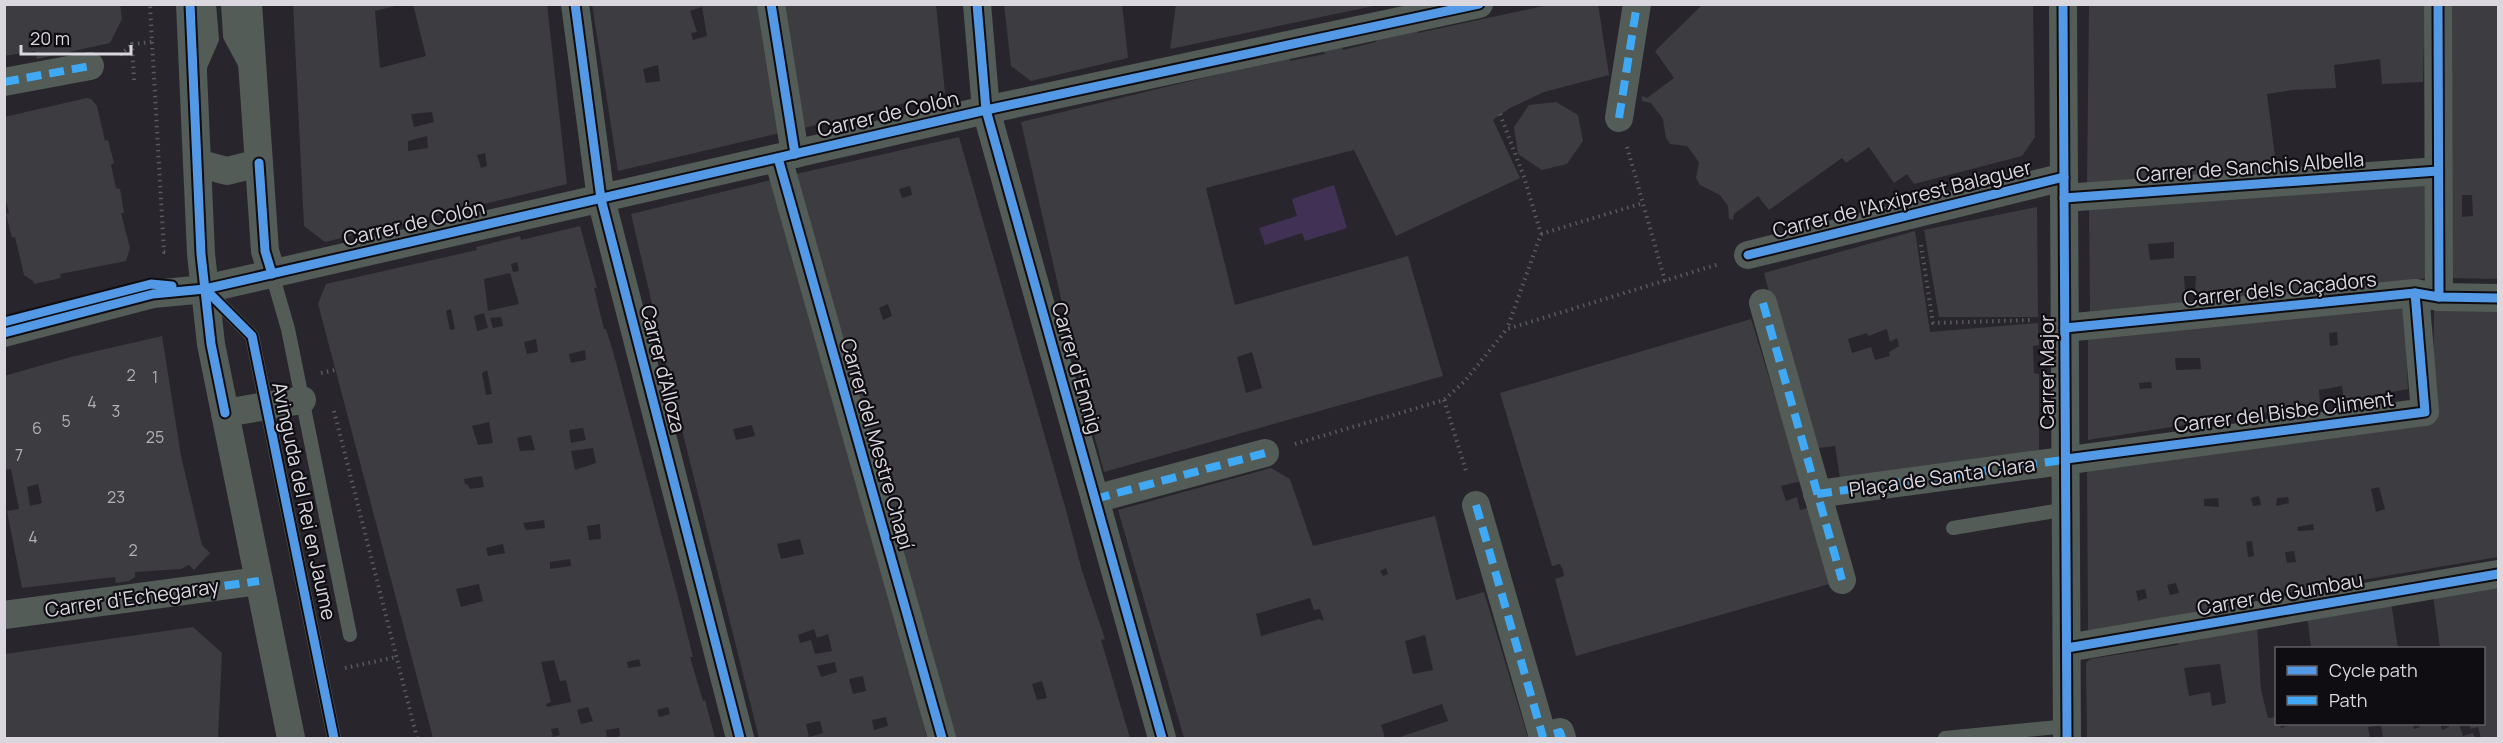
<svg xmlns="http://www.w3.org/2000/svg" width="2503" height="743" viewBox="0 0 2503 743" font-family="Manrope,sans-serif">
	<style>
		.green { fill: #403155 }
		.building { fill: #3d3c41; fill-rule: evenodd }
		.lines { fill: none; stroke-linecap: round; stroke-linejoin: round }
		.path { stroke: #575b5b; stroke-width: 4; stroke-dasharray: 1.5 4.5; stroke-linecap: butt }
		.lane { stroke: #545c58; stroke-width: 14 }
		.street { stroke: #545c58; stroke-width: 28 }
		.quiet { stroke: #3fa9f5; stroke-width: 8; stroke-dasharray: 15 8; stroke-linecap: butt }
		.cycleway-casing { stroke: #0f0d12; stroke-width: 13 }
		.cycleway { stroke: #5399e6; stroke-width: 9 }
		.labels { text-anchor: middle; stroke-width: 4.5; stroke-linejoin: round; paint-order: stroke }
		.number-label { font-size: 16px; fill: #b3b0b8 }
		.street-label { font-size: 20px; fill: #dad7df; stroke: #0f0d12 }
	</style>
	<rect width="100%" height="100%" fill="#28262c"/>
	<path class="green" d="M1334,185L1347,228L1305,241L1302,233L1265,245L1259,228L1297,216L1292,199Z"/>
	<g class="building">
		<path d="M4,4H120L122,19L110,43L37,59L35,51L4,56Z"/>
		<path d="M293,4H403L375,11L380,68L426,56L413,4H547L567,184L325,242L304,226ZM432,112L434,122L414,127L411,114ZM427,136L428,148L408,151V141ZM485,153L487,166L481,168L477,155Z"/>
		<path d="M592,4H759L784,132L618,171ZM702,7L707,36L693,40L691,33L697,32L690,11ZM658,65L660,81L646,83L643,69Z"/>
		<path d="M778,4H936L945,93L800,129Z"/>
		<path d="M1004,4H1122L1128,58L1031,81L1011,66Z"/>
		<path d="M1176,4H1378V5L1170,49Z"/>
		<path d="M1553,4H1598L1609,75L1544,92L1510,108L1493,120L1520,178L1396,236L1354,150L1206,188L1235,305L1408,256L1443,376L1104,472L1080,382L1021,122L1290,57V61L1325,54L1323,48L1342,45L1343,50L1376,42V38L1416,29L1418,33ZM1252,352L1262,388L1246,393L1237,357Z"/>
		<path d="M1703,4H2033L2035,137L2022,156L1914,184L1907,174L1894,183L1869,147L1846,163L1842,158L1769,210L1758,196L1734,214L1733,220L1729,219L1728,206L1720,195L1700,185L1696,178L1699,163L1694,155L1687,146L1670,144L1666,138L1663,119L1651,103L1642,101V96L1647,98L1674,78L1655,51Z"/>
		<path d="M2445,4H2498V279L2448,278ZM2462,195H2472L2473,216L2462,217Z"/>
		<path d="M2100,5H2425L2423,82L2382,84L2380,59L2334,65L2336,88L2292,90L2267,94L2277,172L2087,183L2089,6Z"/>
		<path d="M87,98L91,99L97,106L105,141L108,140L114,163L111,165L116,188L120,189L124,213H121L130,248L126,261L60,274L61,278L34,284L33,281L24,275L15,237L12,238L6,214L9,213L4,193V117Z"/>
		<path d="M1556,102L1578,115L1583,141L1567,164L1542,170L1518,154L1514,127L1529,105Z"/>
		<path d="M959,137L1066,510L1082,571L1105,639L1101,640L1130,738H953L796,174ZM910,186L912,195L902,198L899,189ZM888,304L892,316L883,320L879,308ZM1042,681L1047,698L1037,700L1032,684Z"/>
		<path d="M2425,177L2428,278L2218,301V292L2195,294L2196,276H2184L2186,305L2090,311L2089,208ZM2174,242V258L2150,260L2148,244Z"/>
		<path d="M771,180L904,648L927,738H759L676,406L631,214ZM752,425L755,436L736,440L733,429ZM800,539L804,554L781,559L777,544ZM814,629L817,638L828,634L832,651L815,654L811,640L800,643L798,635ZM835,662L837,672L821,677L817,666ZM863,676L866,691L853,694L849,679ZM886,717L888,726L874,730L872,720ZM820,721L823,733L809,737L806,724Z"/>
		<path d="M2037,207L2038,317H1939L1924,230Z"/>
		<path d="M580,226L597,288H594L604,329H606L614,355L677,593L693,657H690L703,701L705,700L715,738H612L620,736L619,728L606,730L607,738H433L318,304L326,284L477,250L476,247L520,236L521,240ZM517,262L519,271L513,272L511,264ZM510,273L519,304L488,311L484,279ZM451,309L455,329L450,330L446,311ZM484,313L488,328L477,331L474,316ZM501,317L503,326L493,328L490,318ZM536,339L538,352L527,354L524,342ZM585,350L586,360L571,363L569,354ZM487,370L492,394L486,395L482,373ZM489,422L493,443L478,445L472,426ZM583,428L586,440L571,443L569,430ZM531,435L535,450L520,451L517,438ZM593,448L596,463L575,470L571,451ZM482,476L484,487L470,489L468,485L465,484L464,479ZM544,520L545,528L526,530L523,523ZM600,524L601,539L589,540L587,526ZM503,544L505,553L488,556L486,548ZM570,559L571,566L550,569V562ZM479,584L483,601L461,607L456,589ZM639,659L641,666L628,668L627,662ZM554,660L560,681L566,680L571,702L547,707L546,704L551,702L541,662ZM588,707L593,721L581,724L577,710ZM668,707L670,714L659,717L657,710ZM558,728L560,735L553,737L551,729Z"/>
		<path d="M1915,231L1930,332L2038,323L2039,345L2033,346L2034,373L2039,374V454L1841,485L1835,446L1810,449L1764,273ZM1887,329L1890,342L1897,338L1899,346L1889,352L1890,356L1875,360L1871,347L1852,353L1848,339L1867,333L1868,336Z"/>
		<path d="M2404,298L2408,389L2344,401L2342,386L2319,390L2320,404L2088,440V334ZM2337,332L2338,345L2330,346L2329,333ZM2175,358H2200L2201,369L2176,370ZM2151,382L2152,388L2140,389L2139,383Z"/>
		<path d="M2434,307L2498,309V557L2261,597L2093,634L2088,630L2087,467L2433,415ZM2379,487L2385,509L2376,512L2371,489ZM2259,496L2261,505L2253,506L2251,498ZM2288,497L2289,503L2276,506L2277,498ZM2218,498L2219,507L2204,506V499ZM2313,524L2314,530L2298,531L2297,527ZM2252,541L2254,556L2248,557L2246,542ZM2294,551L2296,562L2287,563L2285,552ZM2176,583L2179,593L2170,595L2167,585ZM2145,589L2147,598L2138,601L2136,591Z"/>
		<path d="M1751,319L1801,481L1781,486L1786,501L1797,497L1800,510L1811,507L1833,583L1576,656L1555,579L1564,576L1563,570L1560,564L1552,566L1500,393Z"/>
		<path d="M162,336L181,456L202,545L210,553L194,570L189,565L181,569L135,572V577L129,581L116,583L115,577L22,588L7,511L19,509L11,469L4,470V376L71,357ZM38,484L42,503L30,506L27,487Z"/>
		<path d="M1271,468L1290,479L1313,546L1435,516L1456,600L1484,592L1528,738H1397L1448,721L1442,704L1381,725L1385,738H1184L1118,510ZM1386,568L1388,574L1383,576L1380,571ZM1310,598L1314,610L1320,609L1324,621L1319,619L1261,636L1256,614ZM1425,635L1433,670L1413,674L1405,641Z"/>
		<path d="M2498,579V738H2481L2478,727L2471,729L2469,724L2484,723V648H2440L2433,595Z"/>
		<path d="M2391,602L2398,648H2311L2307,614Z"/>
		<path d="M2257,624L2261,690L2268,718L2276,717V724H2280L2281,728L2291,724H2412L2414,729L2420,727L2419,724H2440L2442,730L2449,727L2448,724H2459L2463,736L2473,733L2475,738H2383L2381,725L2368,727L2370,738H2087L2086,663L2090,659L2178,645V642ZM2220,664L2226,703L2212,706L2210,692L2189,696L2184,668Z"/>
		<path d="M193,627L222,653L218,738H5V654Z"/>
	</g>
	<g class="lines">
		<g class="path">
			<path d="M152,42L164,252H168"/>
			<path d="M120,55L132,44"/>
			<path d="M134,80L132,44L152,42L150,4"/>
			<path d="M1500,114L1524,177L1541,234L1507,329"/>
			<path d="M1627,147L1665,281"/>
			<path d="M1541,234L1643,203"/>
			<path d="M1921,245L1933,323L2033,320"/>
			<path d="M321,373L335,370"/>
			<path d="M1444,400L1467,474"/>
			<path d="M334,411L417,738"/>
			<path d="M1295,444L1444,400L1464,382L1507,329L1719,264"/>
			<path d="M345,668L396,657"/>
		</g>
		<g class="lane">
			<path d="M228,4L230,36L245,64"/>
			<path d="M199,69L212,39L209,4"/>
			<path d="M272,274L288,329L350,635"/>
			<path d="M209,293L252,336L334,738"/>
			<path d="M1953,528L2067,509"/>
			<path d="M1945,738L2068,726"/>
		</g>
		<g class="street">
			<path d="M190,4L201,254L211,344L291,738"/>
			<path d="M248,4L265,251L272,274"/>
			<path d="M575,4L601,199L740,738"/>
			<path d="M771,4L795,154"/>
			<path d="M977,4L986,110L1162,738"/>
			<path d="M2063,4L2067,738"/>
			<path d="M2438,4L2439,297"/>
			<path d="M4,82L90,66"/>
			<path d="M1619,118L1637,4"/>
			<path d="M778,158L942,738"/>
			<path d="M197,163L227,171L259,163"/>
			<path d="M2064,198L2438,171"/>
			<path d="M1748,255L2064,177"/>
			<path d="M1763,303L1842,580"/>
			<path d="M2065,328L2415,293L2439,297L2498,298"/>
			<path d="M4,333L153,294L205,289L986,110L1479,4"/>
			<path d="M225,413L302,400"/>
			<path d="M1817,494L2425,412L2415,293"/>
			<path d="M1095,499L1265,453"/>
			<path d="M1476,505L1543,737L1560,732L1562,738"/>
			<path d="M4,615L259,581"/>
			<path d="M2067,648L2498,574"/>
		</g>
		<g class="quiet">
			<path d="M4,82L90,66"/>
			<path d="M1619,118L1637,4"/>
			<path d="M1763,303L1842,580"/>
			<path d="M1817,494L2070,459"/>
			<path d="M1095,499L1265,453"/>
			<path d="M1476,505L1543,737L1560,732L1562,738"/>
			<path d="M179,592L259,581"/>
		</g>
		<defs>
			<g id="cycleway">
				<path d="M190,4L201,254L211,344L225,413"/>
				<path d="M575,4L601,199L740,738"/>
				<path d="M771,4L795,154"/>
				<path d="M977,4L986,110L1162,738"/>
				<path d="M2063,4L2067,738"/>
				<path d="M2438,4L2439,297"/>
				<path d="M778,158L942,738"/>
				<path d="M259,163L265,251L272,274"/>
				<path d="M2064,198L2438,171"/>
				<path d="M1748,255L2064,177"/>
				<path d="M205,289L252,336L334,738"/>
				<path d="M4,322L151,284L172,286"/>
				<path d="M2065,328L2415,293L2439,297L2498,298"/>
				<path d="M4,333L153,294L205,289L986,110L1479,4"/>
				<path d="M2066,459L2425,412L2415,293"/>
				<path d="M2067,648L2498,574"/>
			</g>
		</defs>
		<use href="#cycleway" class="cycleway-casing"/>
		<use href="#cycleway" class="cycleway"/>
	</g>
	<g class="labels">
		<g class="number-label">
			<text x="131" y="381">2</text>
			<text x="155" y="383">1</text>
			<text x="92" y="408">4</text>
			<text x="116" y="417">3</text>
			<text x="66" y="427">5</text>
			<text x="37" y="434">6</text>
			<text x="155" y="443">25</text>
			<text x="19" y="461">7</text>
			<text x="116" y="503">23</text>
			<text x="33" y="543">4</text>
			<text x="133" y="556">2</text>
		</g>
		<g class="street-label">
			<text transform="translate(888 114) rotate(-13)" y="7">Carrer de Colón</text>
			<text transform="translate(2250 167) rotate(-4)" y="7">Carrer de Sanchis Albella</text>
			<text transform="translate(1902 199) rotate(-14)" y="7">Carrer de l'Arxiprest Balaguer</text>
			<text transform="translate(414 223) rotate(-13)" y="7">Carrer de Colón</text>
			<text transform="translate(2280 289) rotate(-6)" y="7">Carrer dels Caçadors</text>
			<text transform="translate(1077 368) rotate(74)" y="7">Carrer d'Enmig</text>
			<text transform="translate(663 369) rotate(76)" y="7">Carrer d'Alloza</text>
			<text transform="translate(2047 372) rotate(-90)" y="7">Carrer Major</text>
			<text transform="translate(2284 412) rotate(-7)" y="7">Carrer del Bisbe Climent</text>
			<text transform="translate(877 444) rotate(74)" y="7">Carrer del Mestre Chapí</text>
			<text transform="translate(1942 477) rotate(-8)" y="7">Plaça de Santa Clara</text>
			<text transform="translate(304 501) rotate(78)" y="7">Avinguda del Rei en Jaume</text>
			<text transform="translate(2280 594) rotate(-10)" y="7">Carrer de Gumbau</text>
			<text transform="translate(132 598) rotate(-8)" y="7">Carrer d'Echegaray</text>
		</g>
	</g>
	<rect width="2503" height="743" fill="none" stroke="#dad7df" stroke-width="12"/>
	<rect x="2275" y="647" width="210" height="78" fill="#0f0d12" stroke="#605e64" stroke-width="1.5"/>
	<rect x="2287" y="666" width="30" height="9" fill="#5399e6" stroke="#605e64" stroke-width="1.5"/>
	<text x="2329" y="677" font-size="18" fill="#dad7df">Cycle path</text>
	<rect x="2287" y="696" width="30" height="9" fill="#3fa9f5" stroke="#605e64" stroke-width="1.5"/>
	<text x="2329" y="707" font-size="18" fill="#dad7df">Path</text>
	<path d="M21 45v9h110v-9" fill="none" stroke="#dad7df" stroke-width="3"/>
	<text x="30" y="45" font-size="18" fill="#dad7df" stroke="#0f0d12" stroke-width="4.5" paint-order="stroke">20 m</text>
</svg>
